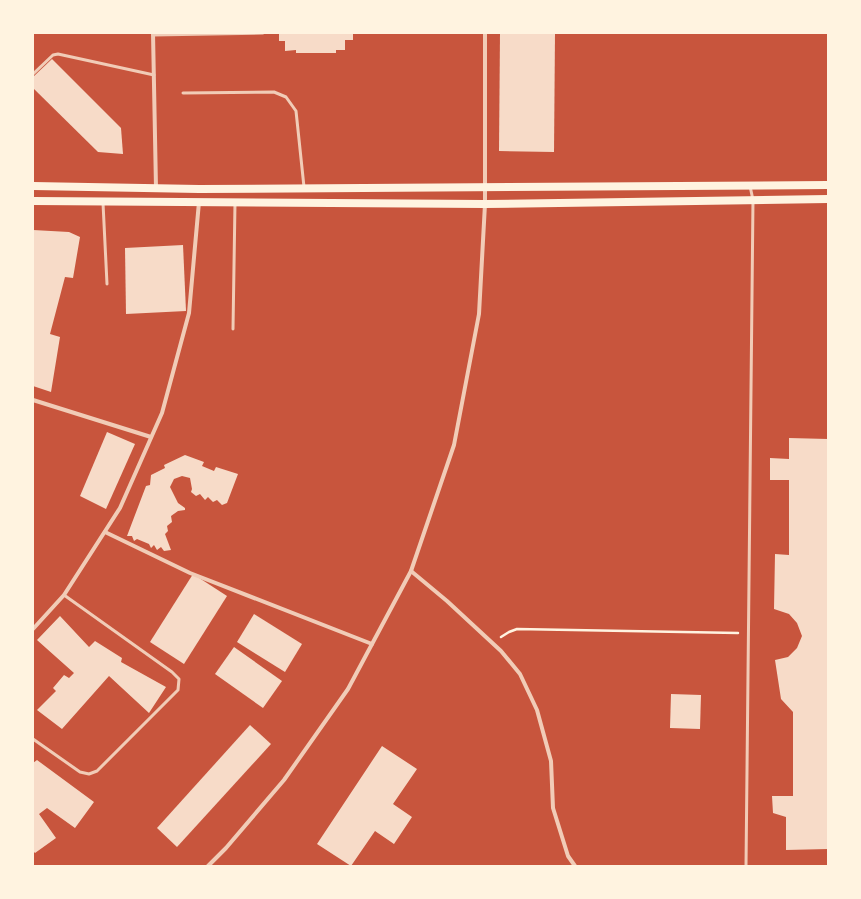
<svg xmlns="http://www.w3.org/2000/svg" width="861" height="899" viewBox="0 0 861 899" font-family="Cabin,sans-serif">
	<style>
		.building { fill: #f7dbc8 }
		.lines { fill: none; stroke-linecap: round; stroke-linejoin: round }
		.path { stroke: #fff3e0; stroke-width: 2.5 }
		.service { stroke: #f1ccb7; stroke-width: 3 }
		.minor { stroke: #f1ccb7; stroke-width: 4 }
		.secondary { stroke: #fff3e0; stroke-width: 8 }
	</style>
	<rect width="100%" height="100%" fill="#c8553d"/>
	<g class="building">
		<path d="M279,33H353V40H345V50H336V53H296V50L285,51V41H279Z"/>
		<path d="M500,33H555L554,152L499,151Z"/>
		<path d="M52,59L121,128L123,154L98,152L33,88V77Z"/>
		<path d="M33,230L69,232L80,237L73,278L65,277L50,334L60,337L51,392L33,386Z"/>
		<path d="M183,245L186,311L126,314L125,248Z"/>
		<path d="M107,432L135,444L106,509L80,496Z"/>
		<path d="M789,438L828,439V849L786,850V817L773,813L772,796H793V712L781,699L775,660L788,657L797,648L802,636L797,623L789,614L774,609L775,554L789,555V480H770V458L789,459Z"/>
		<path d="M185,455L204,462L202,466L214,471L216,467L238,474L227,503L222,505L217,500L213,502L208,497L205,500L200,494L196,496L191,492L192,489L190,478L182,476L174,479L170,487L178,503L185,508V510L178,511L171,516L172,522L167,526L168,531L165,534L171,550L164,551L161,547L157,550L154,545L151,548L149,544L137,539L134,541L132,536H127L146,486L150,485L151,475L165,468L164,465Z"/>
		<path d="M193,574L227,596L184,664L150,642Z"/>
		<path d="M254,614L302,644L285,672L237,642Z"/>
		<path d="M60,616L89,647L95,641L122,658L121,662L166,687L149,713L109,676L62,729L37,710L56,691L53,688L64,675L69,678L74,673L37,640Z"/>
		<path d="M234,647L282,681L263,708L215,674Z"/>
		<path d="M671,694L701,695L700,729L670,728Z"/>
		<path d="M250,725L271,744L177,847L157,828Z"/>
		<path d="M382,746L417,769L393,804L412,817L394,844L375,831L351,866L317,844Z"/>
		<path d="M37,760L94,802L75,828L47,808L39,814L56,838L35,853L33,851V763Z"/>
	</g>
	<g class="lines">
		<path class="path" d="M501,637L509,632L517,629L738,633"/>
		<g class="service">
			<path d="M153,35L263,33"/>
			<path d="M33,74L53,55L58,54L154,75"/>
			<path d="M183,93L274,92L286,97L296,111L304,187"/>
			<path d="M103,203L107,284"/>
			<path d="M233,329L235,203"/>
			<path d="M33,739L80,772L89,774L97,771L178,690L179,679L172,672L64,595"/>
			<path d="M746,866L753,200L750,186"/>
		</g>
		<g class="minor">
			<path d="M153,33L156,188"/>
			<path d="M33,400L151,437"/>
			<path d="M105,532L190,573L372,644"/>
			<path d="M411,571L447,601L501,651L520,674L537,710L551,761L553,808L568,856L575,866"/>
			<path d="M33,629L64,595L120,508L162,413L189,313L199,202"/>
			<path d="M208,866L226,848L284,780L348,689L411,571L454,445L479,314L485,204V33"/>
		</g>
		<g class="secondary">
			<path d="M33,186L199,189L828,185"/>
			<path d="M33,201L485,204L828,199"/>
		</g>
	</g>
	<rect width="861" height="899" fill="none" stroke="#fff3e0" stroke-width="68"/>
</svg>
